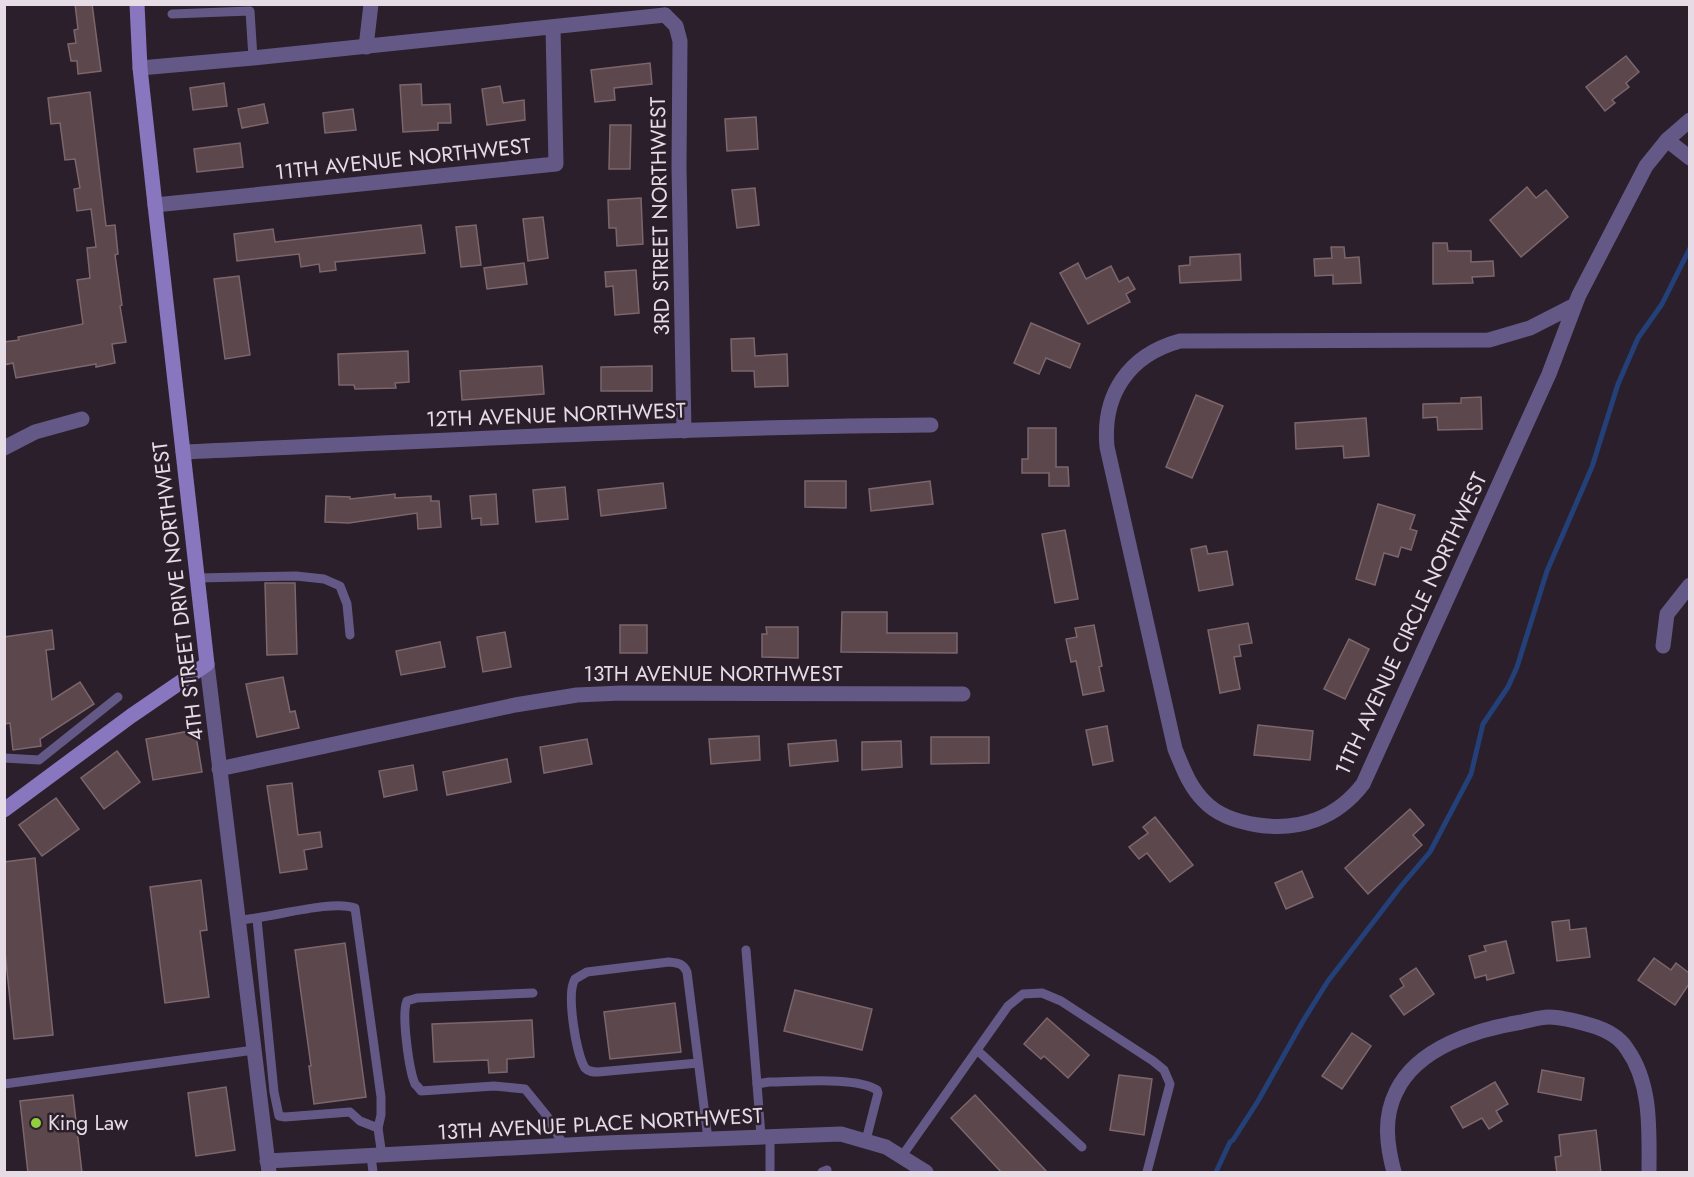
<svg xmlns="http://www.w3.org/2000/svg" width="1694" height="1177" viewBox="0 0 1694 1177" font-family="Jost,sans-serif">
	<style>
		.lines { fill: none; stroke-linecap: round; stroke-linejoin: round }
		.stream { stroke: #234078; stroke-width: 5 }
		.building { fill: #5b474c; stroke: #7c666c; stroke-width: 1.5 }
		.lane { stroke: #645986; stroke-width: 9 }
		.street { stroke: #645986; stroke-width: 15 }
		.secondary { stroke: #8876be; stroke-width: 15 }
		.poi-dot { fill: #91cd3f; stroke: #2b1f2b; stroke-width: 2 }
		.labels { text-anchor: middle; stroke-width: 5; stroke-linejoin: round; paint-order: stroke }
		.street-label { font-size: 21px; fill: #e5dce5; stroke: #2b1f2b }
		.poi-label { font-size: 21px; fill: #e5dce5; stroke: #2b1f2b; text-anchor: start }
	</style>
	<rect width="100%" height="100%" fill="#2b1f2b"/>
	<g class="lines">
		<path class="stream" d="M1216,1172L1230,1142L1233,1140L1258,1101L1303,1021L1328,981L1401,886L1430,852L1471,774L1483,724L1508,687L1517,667L1547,571L1592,467L1618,384L1638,338L1662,304L1690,248"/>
	</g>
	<g class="building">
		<path d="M75,4H92L101,71L78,74L77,61H71L68,44L76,43L74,30L78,29Z"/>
		<path d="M1626,56L1639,72L1626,83L1629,87L1612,100L1615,103L1605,111L1586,87Z"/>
		<path d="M650,63L652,84L614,88L615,100L595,102L591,70Z"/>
		<path d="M224,83L227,106L193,110L190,88Z"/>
		<path d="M421,84L422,105L450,104L451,123H438V130L403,132L400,85Z"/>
		<path d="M500,86L503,103L524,100L525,120L487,125L482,89Z"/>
		<path d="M90,92L106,226L115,225L118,254L115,255L122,305L120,306L126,342L112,344L115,363L96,367V364L16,378L13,363L4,365V342L19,340L18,337L83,324L77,280L90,278L87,248L96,247L91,209L77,211L74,189L80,188L75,159L65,160L60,123L51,124L48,98Z"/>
		<path d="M264,104L268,123L242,128L238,109Z"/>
		<path d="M353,109L356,130L325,133L323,113Z"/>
		<path d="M756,117L758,149L727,151L725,119Z"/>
		<path d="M610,125H631L630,169H609Z"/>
		<path d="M240,143L243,167L197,172L194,149Z"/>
		<path d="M1527,187L1536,198L1546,190L1568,217L1521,257L1490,220Z"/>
		<path d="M755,188L759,225L737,228L732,190Z"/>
		<path d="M641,198L643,244L617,246L616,228H609L608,200Z"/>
		<path d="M543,217L548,258L528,261L523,219Z"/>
		<path d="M421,225L425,253L335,262L336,270L320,272L319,264L301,267L299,254L237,261L234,234L273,229L275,242Z"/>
		<path d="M476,225L481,265L461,267L456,227Z"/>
		<path d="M1433,243H1447L1448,251H1471V262L1493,261L1494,276L1472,277L1473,283L1433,284Z"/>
		<path d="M1331,247H1344L1345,258L1359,257L1361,283L1333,284V275L1315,276L1314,259L1332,258Z"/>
		<path d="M1240,254L1241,280L1180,283L1179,266L1190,265V257Z"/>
		<path d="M524,263L527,284L487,289L484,268Z"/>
		<path d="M1078,263L1086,279L1111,266L1119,282L1128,277L1135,289L1126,294L1130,302L1088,324L1060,273Z"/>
		<path d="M636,270L639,313L615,315L613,286L606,287L605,272Z"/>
		<path d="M239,276L250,355L225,359L214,279Z"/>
		<path d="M1031,323L1080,344L1070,368L1046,358L1039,374L1014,363Z"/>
		<path d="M754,338L755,356L787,354L788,386L755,387L754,371H732L731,339Z"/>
		<path d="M408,351L409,382L395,383L396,388L355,389L354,385H339L338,354Z"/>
		<path d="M542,366L544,394L462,400L460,371Z"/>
		<path d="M652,366V391H601V367Z"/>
		<path d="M1196,395L1223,406L1192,478L1166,467Z"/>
		<path d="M1481,397L1482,429L1438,430L1437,417L1423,418V404L1461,403V398Z"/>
		<path d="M1366,418L1369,456L1344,458L1343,446L1296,449L1295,423Z"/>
		<path d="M1028,428H1056V467H1068L1069,486H1049V473H1022V459H1028Z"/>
		<path d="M805,481H846V508L805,507Z"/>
		<path d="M930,481L933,504L871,511L869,489Z"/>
		<path d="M663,483L666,508L601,516L598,490Z"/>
		<path d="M565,487L568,519L536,522L533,490Z"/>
		<path d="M395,494V498L431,496V501H439L441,527L418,529L417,513L349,523L325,522L326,496L350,497V499Z"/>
		<path d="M496,494L498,524L481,525V518L472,519L470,496Z"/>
		<path d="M1378,504L1415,515L1410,529L1417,531L1411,550L1401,547L1398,557L1384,553L1375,585L1356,579Z"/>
		<path d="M1065,530L1078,599L1055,603L1042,534Z"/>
		<path d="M1206,546L1208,554L1227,551L1233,585L1199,591L1191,549Z"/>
		<path d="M265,583H295L297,654L267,655Z"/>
		<path d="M842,612H887V633H957V653L841,652Z"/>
		<path d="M1248,623L1252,643L1239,645L1241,656L1234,657L1240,689L1220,693L1208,630Z"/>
		<rect x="620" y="625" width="27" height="28"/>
		<path d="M1094,625L1102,666L1099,667L1104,691L1083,695L1076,661L1071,662L1066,639L1077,637L1075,628Z"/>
		<path d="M766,627H798V658L762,657V634H767Z"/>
		<path d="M52,630L54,649L46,650L52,700L80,682L94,704L40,739L41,746L13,750L10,723L4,724V637Z"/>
		<path d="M505,632L511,667L483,672L477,637Z"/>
		<path d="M1349,639L1369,649L1345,699L1324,689Z"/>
		<path d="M440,642L445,667L401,675L396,651Z"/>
		<path d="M283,677L290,712L295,711L299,728L257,737L246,684Z"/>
		<path d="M1258,725L1313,731L1310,760L1254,755Z"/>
		<path d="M1107,726L1113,761L1093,765L1086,730Z"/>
		<path d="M195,730L202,772L153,780L146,739Z"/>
		<path d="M759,736L760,760L711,764L709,739Z"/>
		<path d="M931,737H989V763L931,764Z"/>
		<path d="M587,739L592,764L544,773L540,747Z"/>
		<path d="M836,740L838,761L790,766L788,744Z"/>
		<path d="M901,741L902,767L862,770V742Z"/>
		<path d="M117,751L140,782L104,809L81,778Z"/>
		<path d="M507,759L511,782L447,795L443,772Z"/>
		<path d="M413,765L417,790L384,797L379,771Z"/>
		<path d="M292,783L298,835L320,832L322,847L304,850L307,869L280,873L267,786Z"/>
		<path d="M56,798L79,829L42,856L19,825Z"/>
		<path d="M1410,809L1424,825L1413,835L1422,845L1368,894L1345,868Z"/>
		<path d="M1155,817L1193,865L1170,882L1147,853L1139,859L1129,847L1148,833L1143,827Z"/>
		<path d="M35,858L53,1035L14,1039L4,942V862Z"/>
		<path d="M1302,871L1313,897L1286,909L1275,883Z"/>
		<path d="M201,880L207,930L200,931L209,997L165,1003L150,887Z"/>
		<path d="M1569,920L1570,930L1586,928L1590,957L1557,961L1552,922Z"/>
		<path d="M1506,941L1514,973L1487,980L1486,975L1475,978L1469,956L1486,951L1484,946Z"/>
		<path d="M345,943L366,1097L314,1104L309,1066H311L295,950Z"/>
		<path d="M1654,958L1671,970L1676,963L1689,973V984L1675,1005L1638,980Z"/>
		<path d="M1416,968L1434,994L1404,1015L1390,996L1404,986L1400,979Z"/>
		<path d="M795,990L872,1009L862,1050L784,1031Z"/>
		<path d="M675,1003L681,1052L610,1059L604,1012Z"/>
		<path d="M1047,1018L1089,1055L1068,1078L1044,1056L1041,1059L1024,1044Z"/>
		<path d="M532,1020L534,1057L507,1059V1072L489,1073L488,1060L434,1062L432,1024Z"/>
		<path d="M1352,1033L1371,1046L1342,1089L1322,1076Z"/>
		<path d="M1542,1070L1584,1078L1581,1100L1538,1092Z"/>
		<path d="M1119,1075L1152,1079L1144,1135L1110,1130Z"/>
		<path d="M1495,1082L1508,1104L1496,1111L1502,1121L1489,1129L1482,1118L1463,1128L1451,1107Z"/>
		<path d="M226,1087L235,1150L196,1156L188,1093Z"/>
		<path d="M73,1095L82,1173H28L20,1101Z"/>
		<path d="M975,1095L1048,1173H1002L951,1118Z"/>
		<path d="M1596,1130L1601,1173H1557L1555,1157L1561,1156L1559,1135Z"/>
	</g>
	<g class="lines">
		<g class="lane">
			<path d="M172,14L250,11L253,58"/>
			<path d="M197,578L296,576L324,579L340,586L347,604L350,635"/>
			<path d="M4,758L39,760L118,697"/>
			<path d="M257,919L274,1092L279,1116L285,1117L350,1112L360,1121L378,1128"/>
			<path d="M238,920C268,919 331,899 355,908L381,1097V1115L378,1128L382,1156"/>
			<path d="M746,950L757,1084"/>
			<path d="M533,993L417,998L407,1001C401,1013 409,1070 415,1084C416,1085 420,1089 421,1091L494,1086L525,1089L547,1116L564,1146"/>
			<path d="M977,1050L1082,1147"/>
			<path d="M698,1063L598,1072C593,1072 589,1072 585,1068C576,1054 566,993 575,979L587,972L669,962C678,963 683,963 687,972L708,1139"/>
			<path d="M4,1084L254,1050"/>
			<path d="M761,1136L757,1084L769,1082C795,1082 856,1076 877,1090L878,1093L866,1140"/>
			<path d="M770,1136V1172"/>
			<path d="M371,1156L373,1172"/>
			<path d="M902,1156L1008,1006L1023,994L1042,993L1061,1001L1153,1061L1164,1070L1170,1084L1147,1172"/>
			<path d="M822,1172L827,1170"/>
		</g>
		<g class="street">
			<path d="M665,15L676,26L680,41L679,167L684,431"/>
			<path d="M366,47L371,4"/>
			<path d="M140,68L253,58L665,15"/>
			<path d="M1667,140L1690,158"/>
			<path d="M155,205L556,164L553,28"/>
			<path d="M1575,305L1530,328L1489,340L1180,341C1129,355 1102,394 1107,447L1175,749C1183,768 1189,786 1204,801C1218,816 1238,822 1258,825C1300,831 1337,818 1363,784L1549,374L1575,305L1579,295L1646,166L1667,140L1690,120"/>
			<path d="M4,448L35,432L82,419"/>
			<path d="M183,452C432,441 681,427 931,425"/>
			<path d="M1663,646L1667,614L1690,585"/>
			<path d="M207,664L269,1172"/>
			<path d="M219,769L515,705L577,695L621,693L963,694"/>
			<path d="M267,1161L605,1143L841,1134L886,1147L926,1172"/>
			<path d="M1394,1172C1387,1146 1383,1118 1396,1092C1417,1047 1478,1029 1522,1022C1531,1020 1541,1017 1549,1017C1563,1017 1576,1021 1590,1025C1604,1029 1619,1036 1627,1049C1652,1084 1649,1131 1649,1172"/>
		</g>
		<path class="secondary" d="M4,810L131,716L207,664L155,205L140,68L137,4"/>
	</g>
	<circle class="poi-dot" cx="36" cy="1123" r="6"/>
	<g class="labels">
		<g class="street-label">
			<text transform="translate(403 159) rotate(-6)" y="7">11TH AVENUE NORTHWEST</text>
			<text transform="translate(660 216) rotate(-91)" y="7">3RD STREET NORTHWEST</text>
			<text transform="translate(556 415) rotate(-2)" y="7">12TH AVENUE NORTHWEST</text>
			<text transform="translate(178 591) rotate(-97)" y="7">4TH STREET DRIVE NORTHWEST</text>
			<text transform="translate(1411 624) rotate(-65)" y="7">11TH AVENUE CIRCLE NORTHWEST</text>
			<text x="713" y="681">13TH AVENUE NORTHWEST</text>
			<text transform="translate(600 1124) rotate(-3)" y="7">13TH AVENUE PLACE NORTHWEST</text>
		</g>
		<g class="poi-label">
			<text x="48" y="1130">King Law</text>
		</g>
	</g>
	<rect width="1694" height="1177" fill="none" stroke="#e5dce5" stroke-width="12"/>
</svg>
